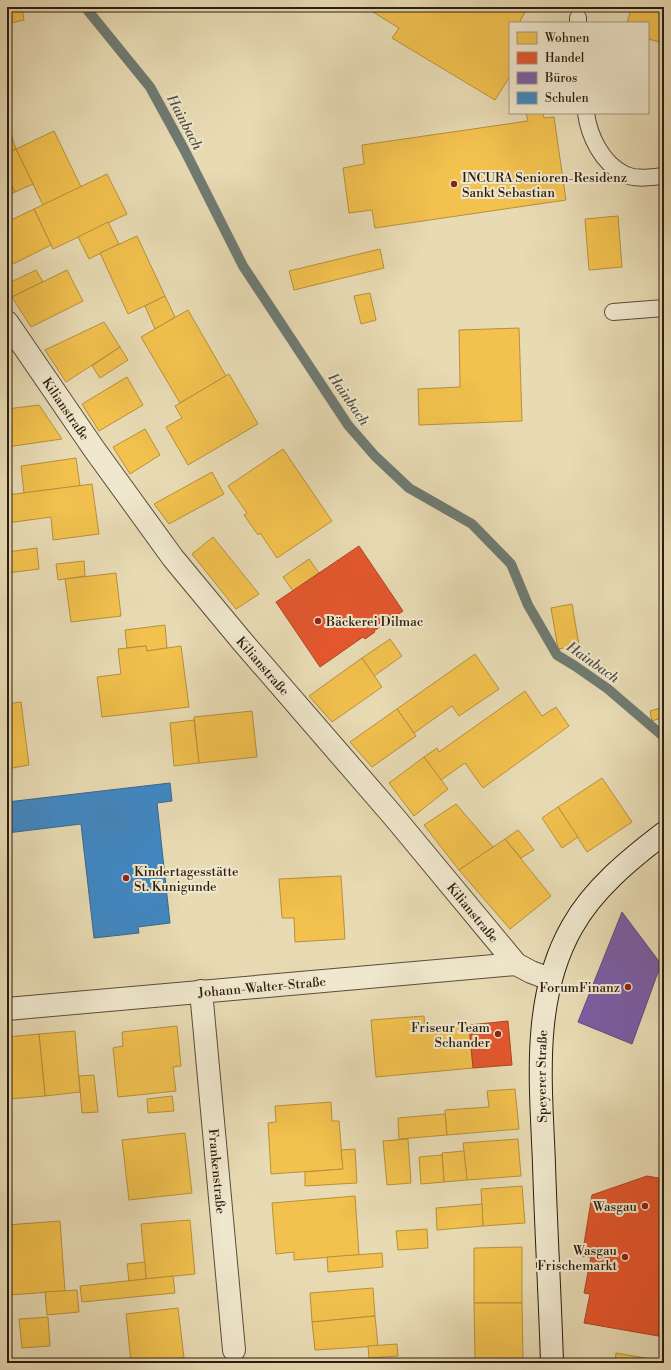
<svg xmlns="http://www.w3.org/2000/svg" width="671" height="1370" viewBox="0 0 671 1370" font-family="'Libre Bodoni',serif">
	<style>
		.homes { fill: #f2c14e; stroke: #b7903b }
		.shops { fill: #e4572e; stroke: #ad4624 }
		.offices { fill: #7b5ea7; stroke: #634a79 }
		.schools { fill: #3f88c5; stroke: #39688e }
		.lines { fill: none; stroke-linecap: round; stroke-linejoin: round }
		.stream { stroke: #6f7b73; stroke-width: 10 }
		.lane-casing { stroke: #5b4c38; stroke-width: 18 }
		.street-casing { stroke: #5b4c38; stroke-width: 24 }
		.secondary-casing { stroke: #2c1d0e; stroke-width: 24 }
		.lane { stroke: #f0e8ce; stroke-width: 16 }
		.street { stroke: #f0e8ce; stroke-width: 22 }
		.secondary { stroke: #f0e8ce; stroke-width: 22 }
		.poi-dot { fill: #8f2418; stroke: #f0e8ce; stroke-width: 1.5 }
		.labels { text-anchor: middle; stroke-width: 4; stroke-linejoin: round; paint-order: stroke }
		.poi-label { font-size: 13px; fill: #2c1d0e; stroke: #f0e8ce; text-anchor: end }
		.street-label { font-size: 13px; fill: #2c1d0e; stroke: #f0e8ce }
		.water-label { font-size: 14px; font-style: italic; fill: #4d4c40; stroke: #f0e8ce }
	</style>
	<rect width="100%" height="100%" fill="#e8dbb4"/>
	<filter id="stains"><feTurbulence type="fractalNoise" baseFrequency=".005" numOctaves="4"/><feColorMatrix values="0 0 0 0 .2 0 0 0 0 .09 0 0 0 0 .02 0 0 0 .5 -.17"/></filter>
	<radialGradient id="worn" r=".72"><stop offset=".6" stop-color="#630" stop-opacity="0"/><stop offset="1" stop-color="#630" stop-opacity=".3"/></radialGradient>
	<g class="homes">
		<path d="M7,7H22L24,20L7,24Z"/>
		<path d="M365,7H528L519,23H510V76L495,100L392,38L399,28Z"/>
		<path d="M637,7H664V43L648,39V23H627L631,9L636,11Z"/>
		<path d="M526,113H543L544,118L554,117L566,200L375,228L372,210L349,213L343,168L364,164L362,145L528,121Z"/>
		<path d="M7,123L16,149L7,153Z"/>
		<path d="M54,131L81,187L43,205L16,149Z"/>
		<path d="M16,149L33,184L15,192L7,176V153Z"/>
		<path d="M107,174L127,214L53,249L34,209Z"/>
		<path d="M7,176L15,192L7,196Z"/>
		<path d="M34,209L51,245L7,267V222Z"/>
		<path d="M618,216L622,267L589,270L585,219Z"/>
		<path d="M108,222L119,244L89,259L78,237Z"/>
		<path d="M137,236L165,296L128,314L100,253Z"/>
		<path d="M380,249L384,268L294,290L289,271Z"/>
		<path d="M36,270L43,282L12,297L7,288V284Z"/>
		<path d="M67,270L83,301L31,327L12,297Z"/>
		<path d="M370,293L376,320L361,324L354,296Z"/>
		<path d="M165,296L175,317L155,329L145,306Z"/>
		<path d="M188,310L226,376L180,403L141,337Z"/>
		<path d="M104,322L120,347L66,382L45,350Z"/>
		<path d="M519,328L522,421L419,425L418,389L460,387L459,330Z"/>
		<path d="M120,347L128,360L100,378L92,366Z"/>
		<path d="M660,358H664V426Z"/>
		<path d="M229,374L258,424L188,465L166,427L182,418L175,406Z"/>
		<path d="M127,377L143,405L99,431L82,404Z"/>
		<path d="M39,405L62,439L7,447V409Z"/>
		<path d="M145,429L160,455L130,474L113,447Z"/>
		<path d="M283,449L332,521L277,558L260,533L258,535L244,515L247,513L228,486Z"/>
		<path d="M76,458L80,486L24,493L21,466Z"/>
		<path d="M212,472L224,494L169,524L154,504Z"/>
		<path d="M92,484L99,534L53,540L51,517L7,523V495Z"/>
		<path d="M213,537L259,594L236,609L192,554Z"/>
		<path d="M37,548L39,569L7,573V552Z"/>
		<path d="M309,559L319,573L293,591L283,577Z"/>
		<path d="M84,561L85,576L58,580L56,564Z"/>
		<path d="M116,573L121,616L71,622L65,579Z"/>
		<path d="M572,604L579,645L558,649L551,608Z"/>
		<path d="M165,625L167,648L147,651L146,646L127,648L125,630Z"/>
		<path d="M390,639L402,656L374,676L362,658Z"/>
		<path d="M146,646L147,651L181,646L189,707L102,717L97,677L121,674L118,649Z"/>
		<path d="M475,654L499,689L459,716L452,706L414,733L397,709Z"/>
		<path d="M362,658L382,687L332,722L309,696Z"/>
		<path d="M525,691L542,716L556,707L569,726L483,788L465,763L441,780L424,757L437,748L439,752Z"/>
		<path d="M21,702L29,765L7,769V704Z"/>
		<path d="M664,707V717L652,721L650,711Z"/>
		<path d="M397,709L416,736L372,767L350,742Z"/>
		<path d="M252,711L257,757L199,763L194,717Z"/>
		<path d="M194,720L199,763L174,766L170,723Z"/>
		<path d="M424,757L448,789L414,816L389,783Z"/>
		<path d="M602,778L632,822L587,852L558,807Z"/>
		<path d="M456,804L493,847L459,870L424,825Z"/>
		<path d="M558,807L578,837L562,848L542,818Z"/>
		<path d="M518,830L534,850L521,858L505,839Z"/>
		<path d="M505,839L551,896L510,929L459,870Z"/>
		<path d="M341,876L345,939L295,942L294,918H282L279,879Z"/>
		<path d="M424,1016L425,1029L469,1025L473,1068L376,1077L371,1020Z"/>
		<path d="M177,1026L181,1066L173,1067L176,1091L118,1097L113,1048L123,1046L122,1032Z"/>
		<path d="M75,1031L80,1092L45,1096L39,1034Z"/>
		<path d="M39,1034L45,1096L10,1099L7,1068V1037Z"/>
		<path d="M94,1075L98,1112L82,1113L79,1076Z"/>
		<path d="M7,1076L11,1115L7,1116Z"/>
		<path d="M515,1089L519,1129L447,1135L445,1110L489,1107L487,1091Z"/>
		<path d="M172,1096L174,1111L148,1113L147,1099Z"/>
		<path d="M331,1102L332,1121H339L343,1169L271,1174L268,1123L276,1122L275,1106Z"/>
		<path d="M445,1114L447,1135L399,1139L398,1118Z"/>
		<path d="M185,1133L192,1193L129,1200L122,1140Z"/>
		<path d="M408,1139L411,1183L387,1185L383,1141Z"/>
		<path d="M518,1139L521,1176L467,1180L463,1143Z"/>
		<path d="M355,1149L357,1183L305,1186V1172L343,1169L341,1150Z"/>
		<path d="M464,1151L467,1180L444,1182L442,1153Z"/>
		<path d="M442,1155L444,1182L421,1184L419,1157Z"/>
		<path d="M522,1186L525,1223L483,1226L481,1189Z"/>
		<path d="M355,1196L359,1255L294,1260V1252L276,1254L272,1203Z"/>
		<path d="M482,1204L483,1226L437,1230L436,1208Z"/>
		<path d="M190,1220L195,1274L146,1279L141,1224Z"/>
		<path d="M60,1221L65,1291L9,1295L7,1270V1225Z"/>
		<path d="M427,1229L428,1248L398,1250L396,1231Z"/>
		<path d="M522,1247V1303H474V1248Z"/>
		<path d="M382,1253L383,1267L328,1272L327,1257Z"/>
		<path d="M145,1262L146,1279L129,1281L127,1264Z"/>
		<path d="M173,1276L175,1293L82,1302L80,1286Z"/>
		<path d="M373,1288L375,1316L312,1322L310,1293Z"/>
		<path d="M77,1290L79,1312L47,1315L45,1292Z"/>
		<path d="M474,1303H522L523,1359H475Z"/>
		<path d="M178,1308L184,1358L131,1363L126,1314Z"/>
		<path d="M375,1316L378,1346L315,1350L312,1322Z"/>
		<path d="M48,1317L50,1346L22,1348L19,1319Z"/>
		<path d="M397,1344L398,1356L369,1358L368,1346Z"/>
		<path d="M616,1353L651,1359V1363H615Z"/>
		<path d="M180,1359V1363H139Z"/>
	</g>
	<g class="shops">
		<path d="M359,546L403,611L374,631L375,632L365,639L363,637L320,667L276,602Z"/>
		<path d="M508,1021L512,1065L473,1068L469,1025Z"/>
		<path d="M647,1176L664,1179V1337L584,1323L590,1294L584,1293L591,1257L582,1256L592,1195Z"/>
	</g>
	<path class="offices" d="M622,912L661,964L632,1044L578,1022Z"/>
	<path class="schools" d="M170,783L172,801L157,803L170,923L138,927L139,933L94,938L81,824L7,833V802Z"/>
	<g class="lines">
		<path class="stream" d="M85,7L150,87L185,151L243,266L348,425L375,456L409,488L472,524L511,564L528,605L557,655L575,666L608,689L664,737"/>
		<defs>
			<g id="lane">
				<path d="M578,23V18"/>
				<path d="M586,113C589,136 602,163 624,174C636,180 651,177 664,176"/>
				<path d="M613,312L664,308"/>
			</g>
			<g id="street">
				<path id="s1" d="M7,322L94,449L173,558L241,640L395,818L516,964L531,972L550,979"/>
				<path id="s2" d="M201,991L234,1350"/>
				<path id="s3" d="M7,1009L516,964"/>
			</g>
			<g id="secondary">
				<path id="s4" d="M552,1363C550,1297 546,1230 544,1164C541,1085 531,999 572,927C593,889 630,859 664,833"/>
			</g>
		</defs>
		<use href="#lane" class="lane-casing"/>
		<use href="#street" class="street-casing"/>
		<use href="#secondary" class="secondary-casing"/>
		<use href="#lane" class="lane"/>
		<use href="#street" class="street"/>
		<use href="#secondary" class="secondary"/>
	</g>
	<g class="poi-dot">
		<circle cx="454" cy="184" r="4"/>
		<circle cx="318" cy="621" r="4"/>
		<circle cx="126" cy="878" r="4"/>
		<circle cx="628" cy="987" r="4"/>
		<circle cx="498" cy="1034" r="4"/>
		<circle cx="645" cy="1206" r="4"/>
		<circle cx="625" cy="1257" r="4"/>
	</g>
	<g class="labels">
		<g class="poi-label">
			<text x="462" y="182" text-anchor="start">INCURA Senioren-Residenz<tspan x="462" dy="15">Sankt Sebastian</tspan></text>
			<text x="326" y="626" text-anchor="start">Bäckerei Dilmac</text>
			<text x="134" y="876" text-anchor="start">Kindertagesstätte<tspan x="134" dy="15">St. Kunigunde</tspan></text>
			<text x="620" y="992">ForumFinanz</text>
			<text x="490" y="1032">Friseur Team<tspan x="490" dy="15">Schander</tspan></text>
			<text x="637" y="1211">Wasgau</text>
			<text x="617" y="1255">Wasgau<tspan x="617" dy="15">Frischemarkt</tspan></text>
		</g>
		<g class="street-label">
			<text dy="5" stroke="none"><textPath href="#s1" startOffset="105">Kilianstraße</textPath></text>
			<text dy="5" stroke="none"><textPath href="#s1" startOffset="429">Kilianstraße</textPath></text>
			<text dy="5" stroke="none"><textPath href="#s1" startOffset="753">Kilianstraße</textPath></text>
			<text dy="5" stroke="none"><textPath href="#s3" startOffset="256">Johann-Walter-Straße</textPath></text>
			<text dy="5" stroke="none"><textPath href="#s4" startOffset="287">Speyerer Straße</textPath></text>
			<text dy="5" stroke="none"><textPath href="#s2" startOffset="181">Frankenstraße</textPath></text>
		</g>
		<g class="water-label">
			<text transform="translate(185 122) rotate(62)" y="5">Hainbach</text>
			<text transform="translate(349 399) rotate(55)" y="5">Hainbach</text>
			<text transform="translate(593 662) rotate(35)" y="5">Hainbach</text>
		</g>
	</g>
	<rect width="671" height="1370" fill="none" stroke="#e8dbb4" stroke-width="24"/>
	<rect x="8" y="8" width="655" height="1354" fill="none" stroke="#2c1d0e" stroke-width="2"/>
	<rect x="12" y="12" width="647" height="1346" fill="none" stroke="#2c1d0e"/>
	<rect x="509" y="22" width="140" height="92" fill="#f0e8ce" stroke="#a29781"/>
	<rect x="517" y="32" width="20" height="12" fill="#f2c14e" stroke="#a29781"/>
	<text x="545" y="42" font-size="12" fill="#2c1d0e">Wohnen</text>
	<rect x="517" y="52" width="20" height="12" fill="#e4572e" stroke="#a29781"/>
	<text x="545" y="62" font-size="12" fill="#2c1d0e">Handel</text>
	<rect x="517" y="72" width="20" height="12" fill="#7b5ea7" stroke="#a29781"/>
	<text x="545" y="82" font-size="12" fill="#2c1d0e">Büros</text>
	<rect x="517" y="92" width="20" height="12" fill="#3f88c5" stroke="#a29781"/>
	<text x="545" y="102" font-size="12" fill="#2c1d0e">Schulen</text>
	<rect width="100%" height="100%" filter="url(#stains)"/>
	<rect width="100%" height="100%" fill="url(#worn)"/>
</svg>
